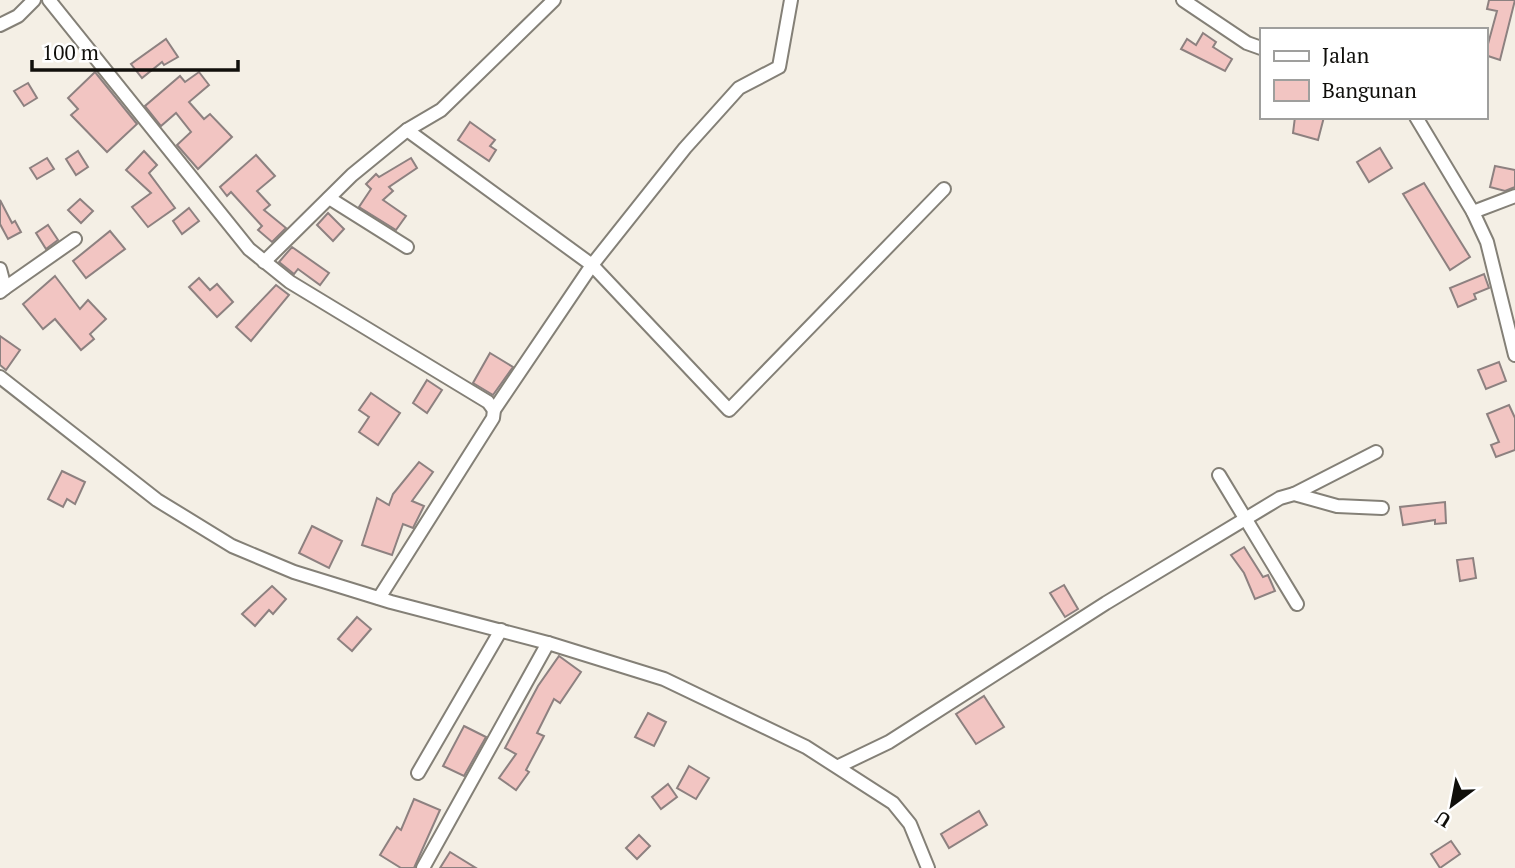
<svg xmlns="http://www.w3.org/2000/svg" width="1515" height="868" viewBox="0 0 1515 868" font-family="'PT Serif',serif">
	<style>
		.building { fill: #f2c5c2; stroke: #8d8180; stroke-width: 2 }
		.lines { fill: none; stroke-linecap: round; stroke-linejoin: round }
		.minor-casing { stroke: #848077; stroke-width: 16 }
		.minor { stroke: #fff; stroke-width: 12 }
	</style>
	<rect width="100%" height="100%" fill="#f4efe5"/>
	<g class="building">
		<path d="M1489,0H1515L1500,60L1485,55L1497,11L1487,9Z"/>
		<path d="M1203,33L1216,42L1213,47L1232,59L1225,71L1181,49L1187,39L1196,45Z"/>
		<path d="M166,39L178,57L164,65L162,62L142,78L131,64Z"/>
		<path d="M95,72L137,124L107,152L71,115L78,109L68,98Z"/>
		<path d="M199,72L209,85L189,102L204,119L210,114L232,137L198,169L177,145L191,132L176,113L161,126L145,106L180,76L185,82Z"/>
		<path d="M28,83L37,98L24,106L14,91Z"/>
		<path d="M1295,117H1324L1318,140L1293,133Z"/>
		<path d="M470,122L495,140L490,146L496,150L489,161L458,140Z"/>
		<path d="M1380,148L1392,168L1369,182L1357,162Z"/>
		<path d="M78,151L88,167L76,175L66,159Z"/>
		<path d="M144,151L157,165L149,173L175,208L148,227L132,207L151,193L126,170Z"/>
		<path d="M256,155L275,176L257,191L270,205L264,210L286,228L272,242L258,230L262,226L231,192L227,196L220,187Z"/>
		<path d="M47,158L54,169L37,179L30,168Z"/>
		<path d="M411,158L417,168L389,187L393,191L383,200L406,216L396,230L359,207L371,189L366,184L376,174L379,177Z"/>
		<path d="M1495,166L1515,170V187L1505,191L1490,187Z"/>
		<path d="M1424,183L1470,257L1450,270L1403,194Z"/>
		<path d="M80,199L93,211L81,223L68,210Z"/>
		<path d="M0,200L12,223L15,221L21,232L8,239L0,224Z"/>
		<path d="M189,208L199,221L182,234L173,221Z"/>
		<path d="M328,213L344,229L333,241L317,225Z"/>
		<path d="M48,225L58,240L46,249L36,233Z"/>
		<path d="M110,231L125,249L86,278L73,261Z"/>
		<path d="M292,247L329,273L320,285L298,269L294,274L279,262Z"/>
		<path d="M1484,274L1489,288L1474,294L1476,299L1458,307L1450,288Z"/>
		<path d="M55,276L80,309L88,300L106,319L90,334L94,339L81,350L55,319L43,329L23,304Z"/>
		<path d="M199,278L210,290L217,284L233,302L217,317L189,287Z"/>
		<path d="M276,285L289,295L251,341L236,327Z"/>
		<path d="M0,336L20,350L6,370L0,365Z"/>
		<path d="M490,353L513,367L493,395L473,383Z"/>
		<path d="M1499,362L1506,381L1486,389L1478,370Z"/>
		<path d="M427,380L442,390L427,413L413,403Z"/>
		<path d="M371,393L400,413L378,445L359,432L369,417L359,410Z"/>
		<path d="M1509,405L1515,418V450L1496,457L1491,445L1499,442L1487,414Z"/>
		<path d="M419,462L433,472L412,501L424,506L413,528L403,524L392,555L362,545L377,498L389,505L393,494Z"/>
		<path d="M62,471L85,482L75,504L67,499L63,507L48,499Z"/>
		<path d="M1445,502L1446,523L1435,524V520L1403,525L1400,507Z"/>
		<path d="M312,526L342,541L329,568L299,553Z"/>
		<path d="M1244,547L1263,577L1268,575L1275,591L1255,599L1244,573L1231,555Z"/>
		<path d="M1473,558L1476,578L1460,581L1457,560Z"/>
		<path d="M1064,585L1078,609L1065,617L1050,593Z"/>
		<path d="M272,586L286,599L273,614L269,610L255,626L242,614Z"/>
		<path d="M357,617L371,629L352,651L338,639Z"/>
		<path d="M559,656L581,672L560,703L554,699L537,733L544,736L526,770L529,772L516,790L499,778L516,754L505,748L538,686Z"/>
		<path d="M984,696L1004,727L976,744L956,714Z"/>
		<path d="M648,713L666,722L654,746L635,737Z"/>
		<path d="M464,726L486,737L464,776L443,766Z"/>
		<path d="M689,766L709,778L696,799L677,788Z"/>
		<path d="M668,784L677,797L661,809L652,797Z"/>
		<path d="M414,799L440,810L414,868H401L380,855L397,827L401,830Z"/>
		<path d="M979,811L987,825L949,848L941,834Z"/>
		<path d="M639,835L650,846L637,859L626,848Z"/>
		<path d="M1451,841L1460,854L1440,868L1431,854Z"/>
		<path d="M450,852L476,868H440Z"/>
	</g>
	<g class="lines">
		<defs>
			<g id="minor">
				<path d="M49,0L249,249L290,282L488,402L494,410"/>
				<path d="M1183,0L1247,43L1261,48"/>
				<path d="M0,25L18,16L34,0"/>
				<path d="M1416,117L1473,212L1487,242L1515,355"/>
				<path d="M407,130L592,265L685,148L739,88L779,67L791,0"/>
				<path d="M329,198L407,247"/>
				<path d="M1473,212L1515,196"/>
				<path d="M264,262L352,175L407,130L441,110L554,0"/>
				<path d="M0,269L5,288L0,292"/>
				<path d="M5,288L75,239"/>
				<path d="M0,377L157,500L232,546L294,572L391,602L548,643L664,679L806,747L893,803L910,824L928,868"/>
				<path d="M1219,475L1297,604"/>
				<path d="M1294,494L1376,452"/>
				<path d="M379,598L493,418L494,410L592,265L729,410L944,189"/>
				<path d="M839,766L889,742L1106,603L1280,498L1294,494L1337,506L1382,508"/>
				<path d="M418,773L501,630"/>
				<path d="M423,868L548,643"/>
			</g>
		</defs>
		<use href="#minor" class="minor-casing"/>
		<use href="#minor" class="minor"/>
	</g>
	<rect x="1260" y="28" width="228" height="91" fill="#ffffff" stroke="#9f9f9d" stroke-width="2"/>
	<rect x="1274" y="51" width="35" height="10" fill="#ffffff" stroke="#9f9f9d" stroke-width="2"/>
	<text x="1322" y="63" font-size="21" fill="#100f0b">Jalan</text>
	<rect x="1274" y="80" width="35" height="21" fill="#f2c5c2" stroke="#9f9f9d" stroke-width="2"/>
	<text x="1322" y="98" font-size="21" fill="#100f0b">Bangunan</text>
	<g transform="translate(1452 805) rotate(212)" stroke="#ffffff" stroke-width="5" paint-order="stroke">
	<path d="M0-5L12 26L0 18L-12 26Z" fill="#100f0b"/>
	<text y="-10" font-size="19" font-weight="bold" text-anchor="middle" fill="#100f0b">U</text>
	</g>
	<path d="M32 60v10h206v-10" fill="none" stroke="#100f0b" stroke-width="3.5"/>
	<text x="42" y="60" font-size="21" fill="#100f0b" stroke="#ffffff" stroke-width="5" paint-order="stroke">100 m</text>
</svg>
